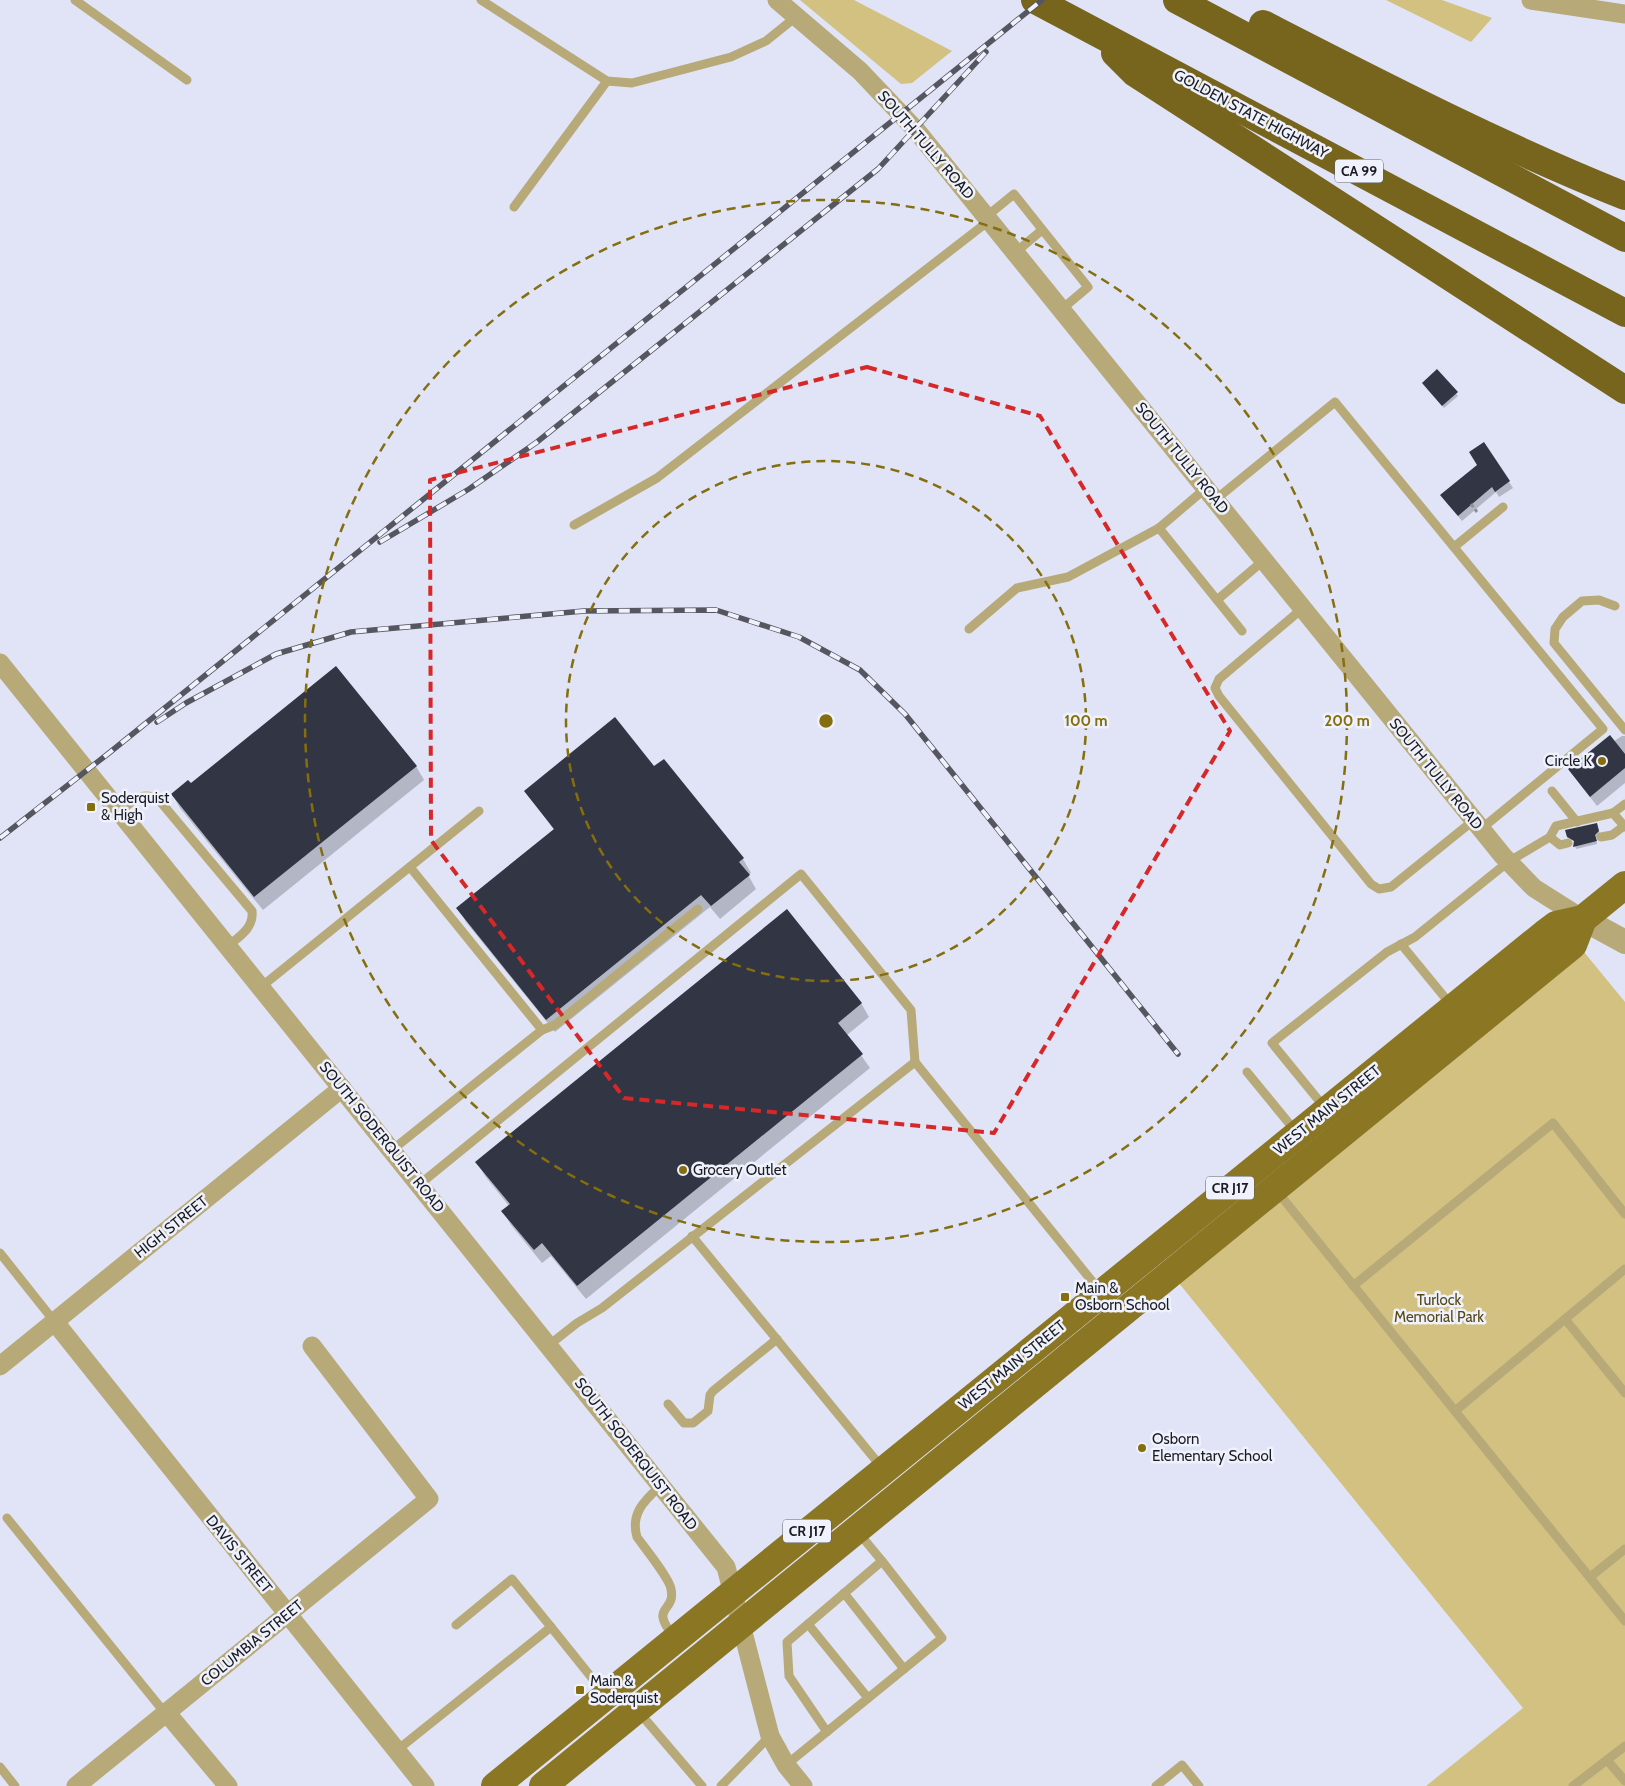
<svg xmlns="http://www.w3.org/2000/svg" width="1625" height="1786" viewBox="0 0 1625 1786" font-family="Cabin,sans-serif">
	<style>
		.green { fill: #d3c182 }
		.shadow { fill: #0003 }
		.building { fill: #323543 }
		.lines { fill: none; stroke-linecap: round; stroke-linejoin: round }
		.path { stroke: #8c8f9c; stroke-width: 3; stroke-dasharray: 4 2.5; stroke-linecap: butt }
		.service { stroke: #b7a978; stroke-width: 9 }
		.minor { stroke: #b7a978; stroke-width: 19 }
		.tertiary { stroke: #b7a978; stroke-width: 24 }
		.primary { stroke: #8b7624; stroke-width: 28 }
		.motorway { stroke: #77651e; stroke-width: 28 }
		.rail-casing { stroke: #555660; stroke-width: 5.5 }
		.rail { stroke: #eff2fc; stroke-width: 4; stroke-dasharray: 11; stroke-linecap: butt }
		.marked { fill: none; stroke: #d62828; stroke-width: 4; stroke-dasharray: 10 6; stroke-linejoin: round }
		.ring { fill: none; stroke: #846e0d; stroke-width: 2.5; stroke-dasharray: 9 6 }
		.poi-dot { fill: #846e0d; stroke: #eff2fc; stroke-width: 2 }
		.labels { text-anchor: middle; stroke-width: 5; stroke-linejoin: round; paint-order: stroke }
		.shield { fill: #eff2fc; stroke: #5b5c63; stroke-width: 1 }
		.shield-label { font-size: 14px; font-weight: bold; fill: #1b1c22 }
		.street-label { font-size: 15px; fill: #1b1c22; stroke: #eff2fc }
		.poi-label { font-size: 15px; fill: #1b1c22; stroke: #eff2fc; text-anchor: start }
		.park-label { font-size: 15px; fill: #554813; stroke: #eff2fc }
		.centre { fill: #846e0d; stroke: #eff2fc; stroke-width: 2.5 }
		.ring-label { font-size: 15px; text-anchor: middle; font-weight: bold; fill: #846e0d; stroke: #eff2fc; stroke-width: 5; stroke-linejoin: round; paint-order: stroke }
	</style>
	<rect width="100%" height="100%" fill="#e0e4f6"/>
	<g class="green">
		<path d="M800,0H854L952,51L912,83L901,84Z"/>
		<path d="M1386,0H1442L1492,18L1471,42Z"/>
		<path d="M1584,952L1625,1002V1786H1426L1523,1708L1178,1282Z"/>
	</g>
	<g class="shadow">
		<path d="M1437,370L1458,396L1444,408L1425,386Z"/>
		<path d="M1484,444L1513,488L1499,497L1496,492L1462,521L1446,502L1478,465Z"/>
		<path d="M1622,736H1625V783L1597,806L1569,770Z"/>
		<path d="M663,761L743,859L751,873L748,875L756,889L720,919L710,907L555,1032L466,922L458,908L554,830L526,791L654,768Z"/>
		<path d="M416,766L424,780L263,910L180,808L172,794Z"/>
		<path d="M1597,824L1600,834L1596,839L1597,844L1576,849L1574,841L1568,836Z"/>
		<path d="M861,1003L869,1017L847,1035L870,1068L586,1299L551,1256L542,1263L511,1225L503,1211L509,1206L485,1176L477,1162Z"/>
	</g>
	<g class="building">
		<path d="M1437,369L1458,392L1442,406L1422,383Z"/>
		<path d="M1484,442L1510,481L1495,492L1492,487L1458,516L1440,495L1477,465L1469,452Z"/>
		<path d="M336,666L417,766L254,897L171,794L188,780L191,783Z"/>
		<path d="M615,717L654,766L664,759L744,858L739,862L750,875L711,906L701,895L546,1020L456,908L554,829L524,791Z"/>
		<path d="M1610,735L1625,754V768L1590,797L1568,769Z"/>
		<path d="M1597,823L1599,831L1595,835L1597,841L1573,847L1574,841L1567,837L1565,830Z"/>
		<path d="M787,909L862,1003L838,1023L863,1054L577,1286L542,1243L534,1250L501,1211L510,1204L475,1162Z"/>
	</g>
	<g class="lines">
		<path class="path" d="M1471,504L1477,512"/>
		<g class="service">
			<path d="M75,0L187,80"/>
			<path d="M481,0L607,81L632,83L731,57L766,41L797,16"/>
			<path d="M514,207L607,81"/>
			<path d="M987,216L1014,194L1088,287L1062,309"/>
			<path d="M1016,252L1042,230"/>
			<path d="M1206,488L1159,528L1217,600"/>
			<path d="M1215,500L1335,402L1603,729L1481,829"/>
			<path d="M574,525L657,478L990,220"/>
			<path d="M1454,547L1503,507"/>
			<path d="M1615,606L1599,600L1582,601L1563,617L1555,629L1554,643L1625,730"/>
			<path d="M1303,608L1219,679L1215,688L1219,696L1371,884L1379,889L1391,887L1474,820"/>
			<path d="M969,629L1017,588L1068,577L1159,528"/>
			<path d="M1242,631L1217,600L1264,560"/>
			<path d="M1552,791L1577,822"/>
			<path d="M1625,804L1613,813L1625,827"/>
			<path d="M119,812C133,801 142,790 159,800L252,911C254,928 240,936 228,946"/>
			<path d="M1550,837L1560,845L1568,843"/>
			<path d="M1601,837L1612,835L1624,826"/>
			<path d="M1401,944L1451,1005"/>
			<path d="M261,987L479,811"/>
			<path d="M542,1030L555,1025L698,909"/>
			<path d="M1247,1072L1297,1133"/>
			<path d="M1325,1108L1272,1043L1387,952L1415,937L1508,862L1550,837L1556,826L1613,813"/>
			<path d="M392,1150L542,1030L410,867"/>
			<path d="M420,1184L801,874L911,1010L915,1062"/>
			<path d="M1276,1190L1625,1621"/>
			<path d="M692,1236L883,1469"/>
			<path d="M0,1253L54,1321"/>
			<path d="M1353,1286L1553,1123L1625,1214"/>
			<path d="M1565,1319L1625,1393"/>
			<path d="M549,1345L577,1323L602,1308L915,1062L1100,1291"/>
			<path d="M668,1404L684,1423H693L708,1411L710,1395L713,1391L777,1339"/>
			<path d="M1455,1411L1625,1269"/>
			<path d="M661,1485C645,1500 630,1513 637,1537C644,1547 670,1579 671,1589C676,1614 648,1604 674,1637"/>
			<path d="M7,1518L165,1713"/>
			<path d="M858,1532L882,1561"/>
			<path d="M1590,1577L1625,1549"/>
			<path d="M844,1593L904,1669"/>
			<path d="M808,1624L868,1698"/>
			<path d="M456,1625L512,1579L551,1627"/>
			<path d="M638,1711L702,1786"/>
			<path d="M396,1751L551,1627L604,1693"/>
			<path d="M1607,1760L1625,1781"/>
			<path d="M786,1765L942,1638L882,1561L787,1642L789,1676L827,1732"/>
			<path d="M0,1767L15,1786"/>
			<path d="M721,1786L770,1736"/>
			<path d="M1156,1786L1182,1765L1199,1786"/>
			<path d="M1573,1786L1625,1746"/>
		</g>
		<g class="minor">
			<path d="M777,0L860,71L916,130L1503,856L1534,888L1583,919"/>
			<path d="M1531,0L1625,14"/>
			<path d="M0,663L726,1567L770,1736L786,1765L803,1786"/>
			<path d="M54,1321L425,1786"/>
			<path d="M0,1366L342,1088"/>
			<path d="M166,1712L228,1786"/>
			<path d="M76,1786L429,1499L312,1346"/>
		</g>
		<path class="tertiary" d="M1583,919L1625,942"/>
		<g class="primary">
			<path d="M495,1786L1544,934L1556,925L1583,919L1625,885"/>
			<path d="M543,1786L1573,945L1583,919"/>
		</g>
		<g class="motorway">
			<path d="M1035,0L1625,313"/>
			<path d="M1177,0L1625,238"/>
			<path d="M1263,24C1382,85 1500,146 1625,196"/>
			<path d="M1115,53L1135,73L1625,390"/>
		</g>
		<defs>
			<g id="rail">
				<path d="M380,542L469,489L537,442L878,169L986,52"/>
				<path d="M157,722L186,703L276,654L351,632L584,611L716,610L799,637L860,670L905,714L1178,1054"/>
				<path d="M0,838L109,753L1042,0"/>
			</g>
		</defs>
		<use href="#rail" class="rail-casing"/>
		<use href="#rail" class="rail"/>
	</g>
	<path class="marked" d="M867,367L1040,416L1230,731L994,1133L624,1098L431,840L430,480Z"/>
	<g class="ring">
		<circle cx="826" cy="721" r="260"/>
		<circle cx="826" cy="721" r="521"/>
	</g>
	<g class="poi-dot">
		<circle cx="1602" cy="761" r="5"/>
		<rect x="86" y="802" width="10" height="10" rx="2.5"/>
		<circle cx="683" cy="1170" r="5"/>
		<rect x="1060" y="1292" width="10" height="10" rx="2.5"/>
		<circle cx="1142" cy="1448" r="5"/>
		<rect x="575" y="1685" width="10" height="10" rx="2.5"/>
	</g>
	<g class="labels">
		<g class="shield">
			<rect x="1335" y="159.5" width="48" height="23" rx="4"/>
			<rect x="1206" y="1176.5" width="48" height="23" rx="4"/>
			<rect x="783" y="1519.5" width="48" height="23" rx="4"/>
		</g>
		<g class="shield-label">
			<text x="1359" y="176">CA 99</text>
			<text x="1230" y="1193">CR J17</text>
			<text x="807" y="1536">CR J17</text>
		</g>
		<g class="street-label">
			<text transform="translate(1251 114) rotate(28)" y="5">GOLDEN STATE HIGHWAY</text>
			<text transform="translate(926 145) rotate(49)" y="5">SOUTH TULLY ROAD</text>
			<text transform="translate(1182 458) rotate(51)" y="5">SOUTH TULLY ROAD</text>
			<text transform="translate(1436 774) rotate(51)" y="5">SOUTH TULLY ROAD</text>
			<text transform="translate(1327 1110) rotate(-39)" y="5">WEST MAIN STREET</text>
			<text transform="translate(382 1137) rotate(51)" y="5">SOUTH SODERQUIST ROAD</text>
			<text transform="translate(171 1227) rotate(-39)" y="5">HIGH STREET</text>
			<text transform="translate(1012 1365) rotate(-39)" y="5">WEST MAIN STREET</text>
			<text transform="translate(636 1454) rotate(52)" y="5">SOUTH SODERQUIST ROAD</text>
			<text transform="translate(239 1554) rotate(51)" y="5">DAVIS STREET</text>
			<text transform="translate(252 1643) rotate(-39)" y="5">COLUMBIA STREET</text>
		</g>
		<g class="poi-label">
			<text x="1592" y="766" text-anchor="end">Circle K</text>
			<text x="101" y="803">Soderquist<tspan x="101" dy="17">&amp; High</tspan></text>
			<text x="693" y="1175">Grocery Outlet</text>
			<text x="1075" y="1293">Main &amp;<tspan x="1075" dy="17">Osborn School</tspan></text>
			<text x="1152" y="1444">Osborn<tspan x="1152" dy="17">Elementary School</tspan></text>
			<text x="590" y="1686">Main &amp;<tspan x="590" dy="17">Soderquist</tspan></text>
		</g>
		<g class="park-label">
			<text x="1439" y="1305">Turlock<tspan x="1439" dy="17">Memorial Park</tspan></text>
		</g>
	</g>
	<circle cx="826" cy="721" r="8" class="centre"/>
	<g class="ring-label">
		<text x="1086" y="726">100 m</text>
		<text x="1347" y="726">200 m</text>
	</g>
</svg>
